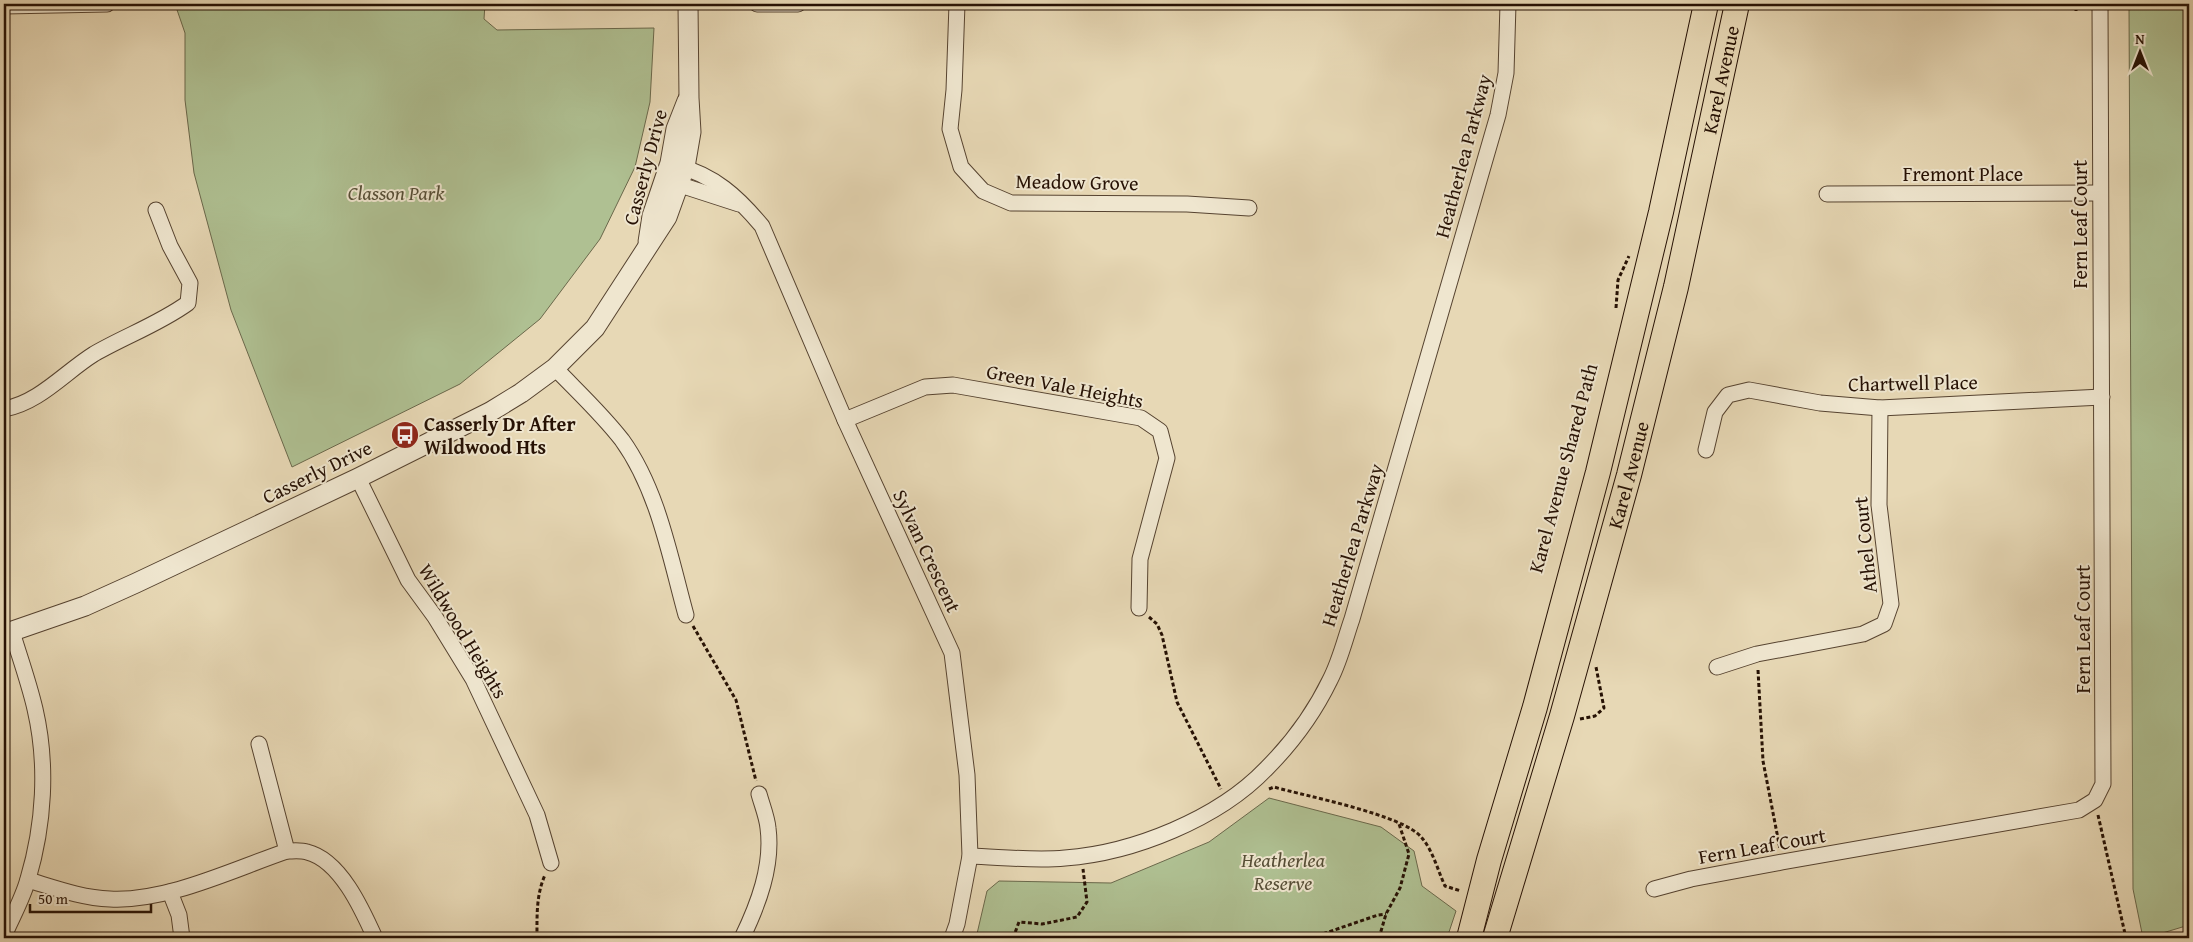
<svg xmlns="http://www.w3.org/2000/svg" width="2193" height="942" viewBox="0 0 2193 942" font-family="'Gentium Book Plus',serif">
	<style>
		.green { fill: #afc092; stroke: #6a684b }
		.lines { fill: none; stroke-linecap: round; stroke-linejoin: round }
		.minor-casing { stroke: #564330; stroke-width: 17 }
		.tertiary-casing { stroke: #564330; stroke-width: 21 }
		.primary-casing { stroke: #261104; stroke-width: 26 }
		.path { stroke: #261104; stroke-width: 3; stroke-dasharray: 4 2.5; stroke-linecap: butt }
		.minor { stroke: #efe6cf; stroke-width: 15 }
		.tertiary { stroke: #efe6cf; stroke-width: 19 }
		.primary { stroke: #e7d8b5; stroke-width: 24 }
		.labels { text-anchor: middle; stroke-width: 4; stroke-linejoin: round; paint-order: stroke }
		.street-label { font-size: 20px; fill: #261104; stroke: #efe6cf }
		.park-label { font-size: 20px; font-style: italic; fill: #564e36; stroke: #efe6cf }
		.poi-label { font-size: 20px; font-weight: bold; fill: #261104; stroke: #efe6cf; text-anchor: start }
	</style>
	<rect width="100%" height="100%" fill="#e7d8b5"/>
	<filter id="stains"><feTurbulence type="fractalNoise" baseFrequency=".004" numOctaves="4"/><feColorMatrix values="0 0 0 0 .2 0 0 0 0 .09 0 0 0 0 .02 0 0 0 .5 -.17"/></filter>
	<radialGradient id="worn" r=".72"><stop offset=".6" stop-color="#630" stop-opacity="0"/><stop offset="1" stop-color="#630" stop-opacity=".3"/></radialGradient>
	<g class="green">
		<path d="M175,4H485L484,19L497,30L654,28L650,102L635,167L600,239L540,319L460,384L292,467L231,310L194,173L185,100V33Z"/>
		<path d="M2129,4H2189V925L2146,938H2143L2133,889Z"/>
		<path d="M1269,798L1381,827L1414,851L1422,886L1456,911L1447,938H976L987,891L999,881L1111,883L1209,842Z"/>
	</g>
	<g class="lines">
		<defs>
			<g id="minor">
				<path d="M757,4H798"/>
				<path d="M957,4L954,90L950,129L961,167L983,191L1011,203L1187,204L1249,208"/>
				<path d="M4,6L107,4"/>
				<path d="M676,165C715,176 737,196 762,226L845,420L952,653L967,775L970,856L957,924L952,938"/>
				<path d="M668,181L739,204"/>
				<path d="M1827,194L2099,193"/>
				<path d="M555,368C577,391 602,414 622,440C658,490 670,557 686,615"/>
				<path d="M4,409C39,403 65,372 94,354C125,336 159,324 188,303L190,283L170,246L156,210"/>
				<path d="M845,420L925,387L953,385L1141,418L1160,431L1167,458L1140,559L1139,608"/>
				<path d="M1706,450L1715,412L1728,395L1749,390L1820,403L1880,408L2102,397"/>
				<path d="M358,478L408,580L435,617L473,679L537,815L551,863"/>
				<path d="M1717,667L1757,654L1863,634L1884,624L1891,604L1879,505L1880,408"/>
				<path d="M259,744L287,851"/>
				<path d="M970,856C1001,857 1034,861 1065,858C1133,853 1218,819 1266,769C1292,743 1314,713 1330,680C1340,661 1345,639 1352,619L1498,115L1506,73L1508,4"/>
				<path d="M28,880C55,888 82,898 110,899C167,902 234,869 287,851C293,851 301,850 307,852C340,860 362,909 375,938"/>
				<path d="M1654,889L1691,879L1782,862L2079,810L2095,800L2103,784L2100,4"/>
				<path d="M170,892L179,915L182,938"/>
				<path d="M4,936C12,917 23,898 28,879C44,825 48,765 35,709C29,683 20,658 12,632"/>
				<path d="M742,938C758,905 773,866 768,828C767,817 762,805 759,794"/>
			</g>
			<g id="tertiary">
				<path d="M648,242L652,216L670,163L676,129L687,101"/>
				<path d="M4,634L85,606L136,583L358,478L490,412L521,393L555,368L595,328L667,217L685,167L691,132L689,98L688,4"/>
			</g>
			<g id="primary">
				<path d="M1469,938L1489,860L1535,707L1598,472L1661,212L1706,4"/>
				<path id="s1" d="M1495,938L1562,716L1629,475L1676,287L1737,4"/>
			</g>
		</defs>
		<use href="#minor" class="minor-casing"/>
		<use href="#tertiary" class="tertiary-casing"/>
		<use href="#primary" class="primary-casing"/>
		<g class="path">
			<path d="M2076,11V4"/>
			<path d="M1616,308L1618,280L1629,256"/>
			<path d="M1149,617L1157,624L1162,635L1177,702L1221,789"/>
			<path d="M693,626L736,700L756,781"/>
			<path d="M1758,670L1763,761L1780,849"/>
			<path d="M1580,719L1595,716L1604,708L1596,667"/>
			<path d="M1269,789L1274,787C1305,796 1405,815 1422,838C1433,851 1438,871 1445,886L1461,891"/>
			<path d="M2098,815L2126,938"/>
			<path d="M537,938C537,917 536,895 545,875"/>
			<path d="M1013,938L1019,922L1042,924L1077,917L1087,902L1083,869"/>
			<path d="M1311,938L1378,915L1386,914"/>
			<path d="M1379,938L1386,914L1400,888L1409,854L1399,824"/>
		</g>
		<use href="#minor" class="minor"/>
		<use href="#tertiary" class="tertiary"/>
		<use href="#primary" class="primary"/>
	</g>
	<defs>
		<symbol id="bus-disc" viewBox="-11 -11 22 22"><circle r="9.5" fill="#8f2418" stroke="#efe6cf"/><path d="M-5-6H5V4H4V6H2V4H-2V6H-4V4H-5ZM-3.5-4V0h7V-4ZM-3.5 1.2v1.5H-2V1.2ZM2 1.2v1.5H3.5V1.2Z" fill="#fff"/></symbol>
	</defs>
	<g fill-rule="evenodd">
		<use href="#bus-disc" x="389" y="419" width="32" height="32"/>
	</g>
	<g class="labels">
		<g class="street-label">
			<text dy="7" stroke="none"><textPath href="#s1" startOffset="888">Karel Avenue</textPath></text>
			<text transform="translate(1463 156) rotate(-75)" y="7">Heatherlea Parkway</text>
			<text transform="translate(645 167) rotate(-75)" y="7">Casserly Drive</text>
			<text x="1963" y="181">Fremont Place</text>
			<text transform="translate(1077 182) rotate(1)" y="7">Meadow Grove</text>
			<text transform="translate(2080 224) rotate(-90)" y="7">Fern Leaf Court</text>
			<text transform="translate(1913 383) rotate(-1)" y="7">Chartwell Place</text>
			<text transform="translate(1065 386) rotate(11)" y="7">Green Vale Heights</text>
			<text transform="translate(1563 468) rotate(-75)" y="7">Karel Avenue Shared Path</text>
			<text transform="translate(317 472) rotate(-26)" y="7">Casserly Drive</text>
			<text dy="7" stroke="none"><textPath href="#s1" startOffset="482">Karel Avenue</textPath></text>
			<text transform="translate(1352 545) rotate(-73)" y="7">Heatherlea Parkway</text>
			<text transform="translate(1865 545) rotate(-96)" y="7">Athel Court</text>
			<text transform="translate(927 551) rotate(65)" y="7">Sylvan Crescent</text>
			<text transform="translate(2083 629) rotate(-90)" y="7">Fern Leaf Court</text>
			<text transform="translate(463 631) rotate(59)" y="7">Wildwood Heights</text>
			<text transform="translate(1762 846) rotate(-10)" y="7">Fern Leaf Court</text>
		</g>
		<g class="park-label">
			<text x="396" y="200">Classon Park</text>
			<text x="1283" y="867">Heatherlea<tspan x="1283" dy="23">Reserve</tspan></text>
		</g>
		<g class="poi-label">
			<text x="424" y="431">Casserly Dr After<tspan x="424" dy="23">Wildwood Hts</tspan></text>
		</g>
	</g>
	<rect width="2193" height="942" fill="none" stroke="#e7d8b5" stroke-width="20"/>
	<rect x="5" y="5" width="2183" height="932" fill="none" stroke="#261104" stroke-width="2.5"/>
	<rect x="10" y="10" width="2173" height="922" fill="none" stroke="#261104"/>
	<g transform="translate(2140 52)" stroke="#efe6cf" stroke-width="4" paint-order="stroke">
	<path d="M0-4L9 19L0 12L-9 19Z" fill="#261104"/>
	<text y="-8" font-size="14" font-weight="bold" text-anchor="middle" fill="#261104">N</text>
	</g>
	<path d="M30 904v8h121v-8" fill="none" stroke="#261104" stroke-width="2.5"/>
	<text x="38" y="904" font-size="15" fill="#261104" stroke="#efe6cf" stroke-width="4" paint-order="stroke">50 m</text>
	<rect width="100%" height="100%" filter="url(#stains)"/>
	<rect width="100%" height="100%" fill="url(#worn)"/>
</svg>
